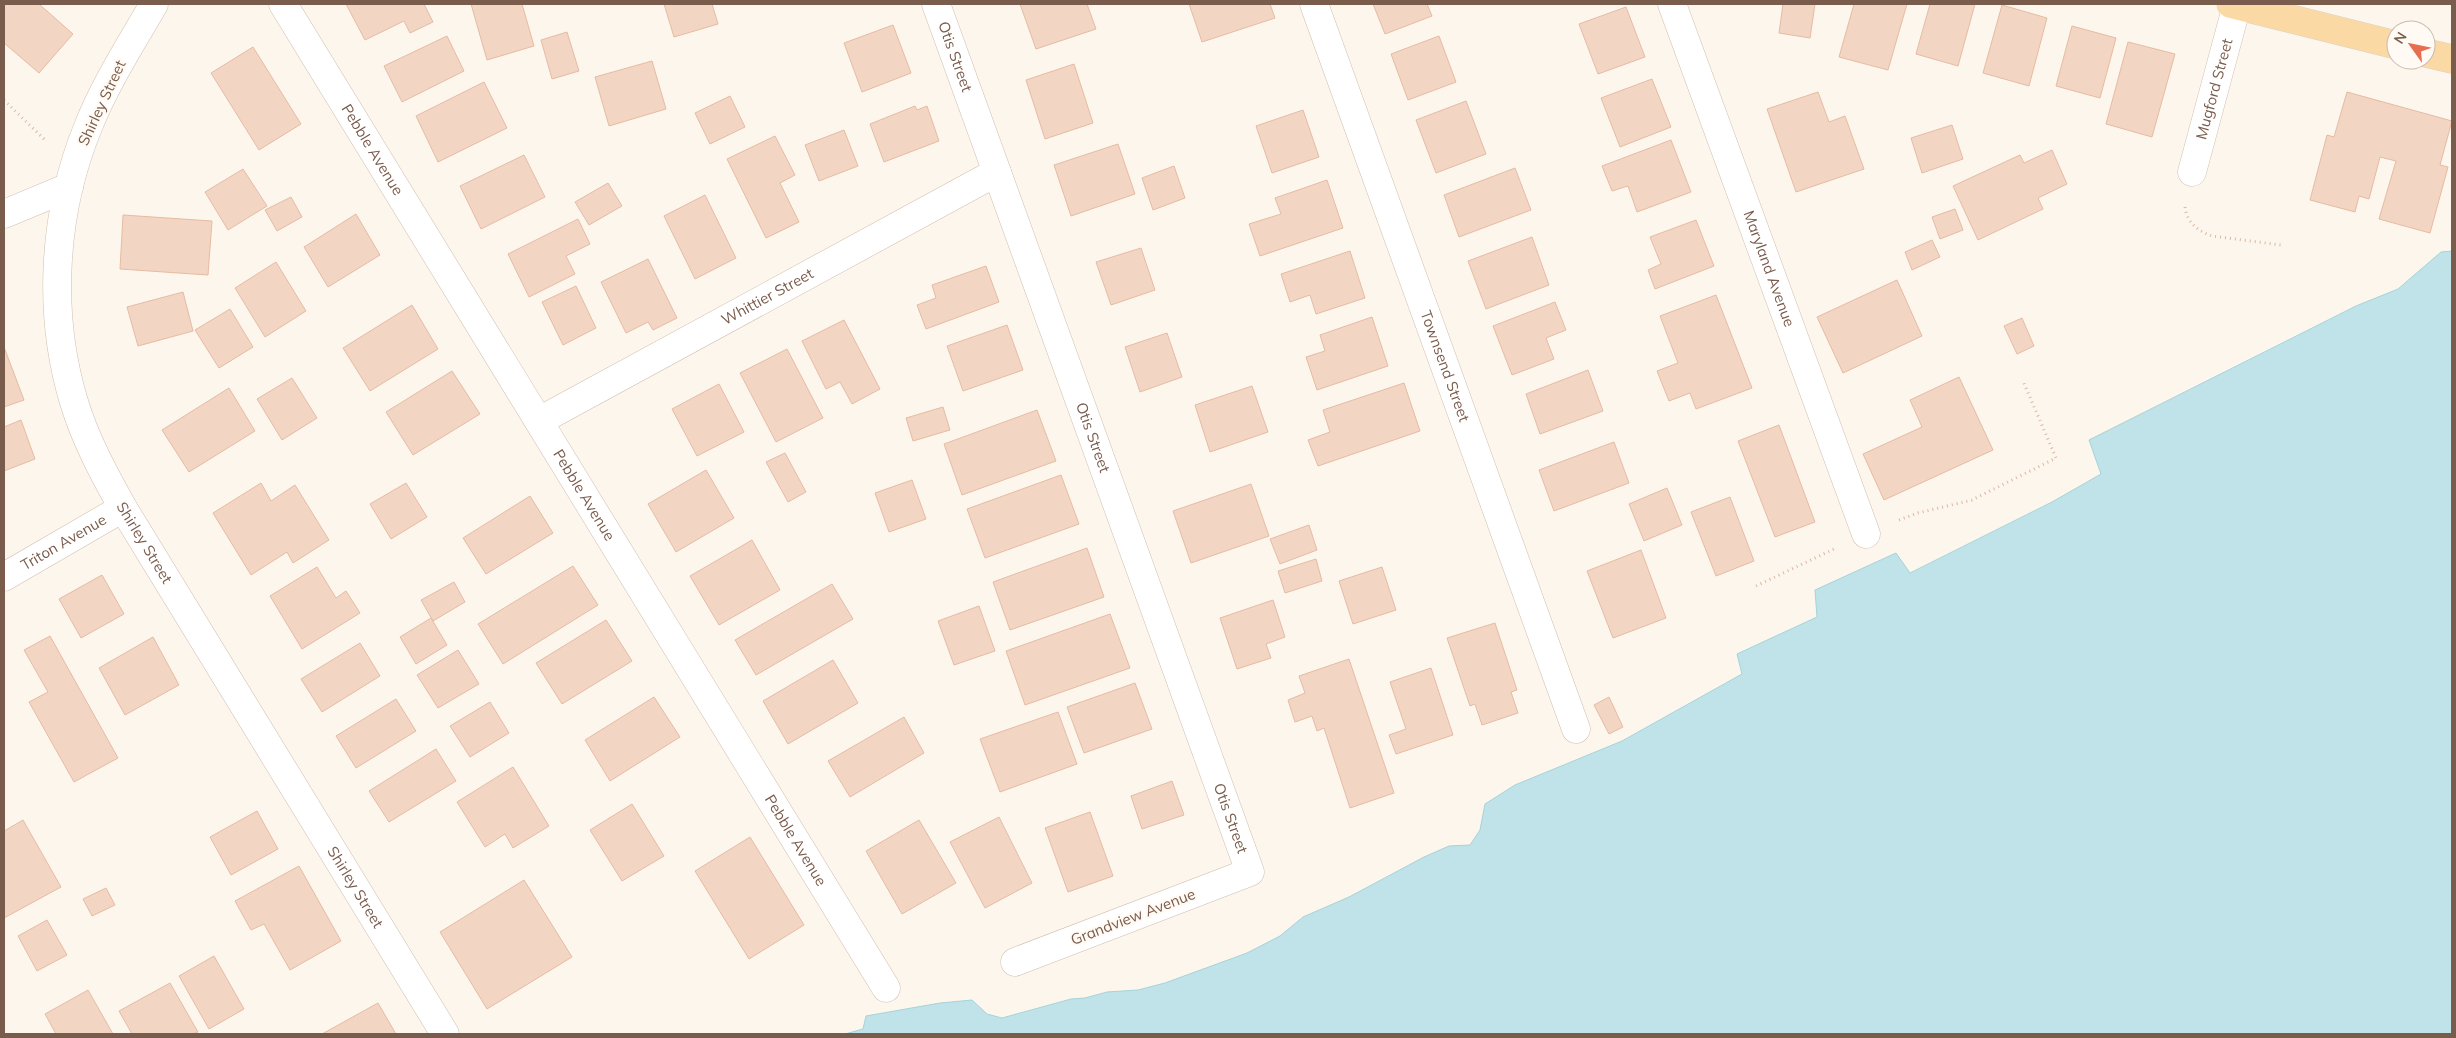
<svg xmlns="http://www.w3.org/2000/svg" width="2456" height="1038" viewBox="0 0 2456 1038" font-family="Mulish,sans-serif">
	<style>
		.water { fill: #bfe3e8; stroke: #a5d3da }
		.building { fill: #f3d5c3; stroke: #e6bba3 }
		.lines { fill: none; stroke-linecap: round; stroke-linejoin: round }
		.minor-casing { stroke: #d1beb0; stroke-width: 29 }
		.major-casing { stroke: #dad1cd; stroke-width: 29 }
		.path { stroke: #d9b8a5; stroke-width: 3; stroke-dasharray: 1 4; stroke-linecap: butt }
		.minor { stroke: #fff; stroke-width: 28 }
		.major { stroke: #fbd9a5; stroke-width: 28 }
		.labels { text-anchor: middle; stroke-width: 4.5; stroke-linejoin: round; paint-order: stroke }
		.street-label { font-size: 15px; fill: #7a5c4d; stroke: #fffaf3 }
	</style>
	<rect width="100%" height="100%" fill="#fdf6ec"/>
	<path class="water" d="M2452,251V1034H845L863,1029L866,1016L940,1003L972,1000L987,1014L1002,1018L1071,999L1085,998L1107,992L1138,990L1165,983L1247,953L1280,936L1303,917L1349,897L1424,857L1449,846L1470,845L1480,830L1485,804L1515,785L1622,741L1742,674L1737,654L1817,617L1815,590L1896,553L1910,573L2052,502L2101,474L2089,440L2356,306L2398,289L2441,252Z"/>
	<g class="building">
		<path d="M4,4H39L73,34L39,73L4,43Z"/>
		<path d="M346,4H424L433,22L410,33L404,21L365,40Z"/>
		<path d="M471,4H522L534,46L487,60Z"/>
		<path d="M664,4H712L718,24L674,37Z"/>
		<path d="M1020,4H1087L1096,29L1036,49Z"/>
		<path d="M1189,4H1270L1275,18L1202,42Z"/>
		<path d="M1373,4H1427L1432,16L1385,34Z"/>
		<path d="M1783,4H1815L1810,38L1779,33Z"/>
		<path d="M1854,4H1907L1888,70L1839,57Z"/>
		<path d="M1930,4H1975L1958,66L1916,54Z"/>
		<path d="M2002,5L2047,18L2029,86L1983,73Z"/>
		<path d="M1626,7L1645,57L1598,74L1579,24Z"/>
		<path d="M893,25L911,73L862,92L844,43Z"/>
		<path d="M2072,26L2116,38L2100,98L2056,86Z"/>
		<path d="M567,32L579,71L552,79L541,40Z"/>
		<path d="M447,36L464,71L402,102L384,66Z"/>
		<path d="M1439,36L1456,82L1408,100L1391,54Z"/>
		<path d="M2128,42L2175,54L2152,137L2106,124Z"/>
		<path d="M253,47L301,124L259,150L211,73Z"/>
		<path d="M652,61L666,109L609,126L595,77Z"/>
		<path d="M1074,64L1093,123L1045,139L1026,80Z"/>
		<path d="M1652,79L1671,127L1620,147L1601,98Z"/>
		<path d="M484,82L507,128L438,162L416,116Z"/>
		<path d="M1818,92L1829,122L1845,116L1864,169L1796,192L1767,109Z"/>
		<path d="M2347,92L2452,121L2440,165L2448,167L2430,233L2379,219L2396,161L2380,157L2369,199L2359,196L2355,212L2310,200L2327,135L2334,137Z"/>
		<path d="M730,96L745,127L710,144L695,113Z"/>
		<path d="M1466,101L1486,154L1436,173L1416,120Z"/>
		<path d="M915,106L917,110L927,106L939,141L884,162L870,124Z"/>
		<path d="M1303,110L1319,157L1272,173L1256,126Z"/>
		<path d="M1952,125L1963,159L1922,173L1911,138Z"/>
		<path d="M844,130L858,166L819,181L805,145Z"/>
		<path d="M775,136L795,175L780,183L799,222L766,238L727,159Z"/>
		<path d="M1671,140L1691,192L1637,212L1628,186L1612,191L1602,166Z"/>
		<path d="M1118,144L1135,194L1071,216L1054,165Z"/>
		<path d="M2052,150L2067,184L2038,198L2043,209L1978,240L1953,186L2020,155L2024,163Z"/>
		<path d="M524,155L545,197L481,229L460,186Z"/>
		<path d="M1174,166L1185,198L1153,210L1142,178Z"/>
		<path d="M1515,168L1531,210L1459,237L1444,195Z"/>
		<path d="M243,169L267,206L228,230L205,192Z"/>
		<path d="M1327,180L1343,228L1260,256L1249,224L1281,214L1275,198Z"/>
		<path d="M608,183L622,206L589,225L575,202Z"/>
		<path d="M705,195L736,258L695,279L664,216Z"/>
		<path d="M291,197L302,217L277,231L265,210Z"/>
		<path d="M1955,209L1963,230L1940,239L1932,217Z"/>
		<path d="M356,214L380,255L328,287L304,247Z"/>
		<path d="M123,215L212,221L208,275L120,269Z"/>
		<path d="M578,219L590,244L566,256L575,274L529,297L508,254Z"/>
		<path d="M1696,220L1714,266L1655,289L1648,270L1661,264L1650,237Z"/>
		<path d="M1532,237L1549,285L1486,309L1468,261Z"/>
		<path d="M1932,240L1940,257L1912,270L1905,252Z"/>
		<path d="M1141,248L1155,290L1111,305L1096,262Z"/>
		<path d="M1350,251L1365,298L1316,314L1310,295L1290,302L1281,274Z"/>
		<path d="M648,259L677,318L653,330L648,322L626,333L601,282Z"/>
		<path d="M276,262L306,311L265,337L235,288Z"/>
		<path d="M986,266L999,302L926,329L917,305L936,298L932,285Z"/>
		<path d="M1897,280L1922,336L1843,373L1817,317Z"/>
		<path d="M576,286L596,328L563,345L542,302Z"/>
		<path d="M183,292L193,331L138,346L127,307Z"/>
		<path d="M1716,295L1752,388L1696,409L1690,393L1669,401L1657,371L1678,363L1660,316Z"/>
		<path d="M1555,302L1566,330L1546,338L1554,359L1512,375L1493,326Z"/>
		<path d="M412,305L438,349L370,391L343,348Z"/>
		<path d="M230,309L253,347L219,368L195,330Z"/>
		<path d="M1372,317L1388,366L1317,390L1306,357L1325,351L1320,335Z"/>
		<path d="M2022,318L2034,346L2017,354L2004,326Z"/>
		<path d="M844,320L880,389L852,404L840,382L826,389L802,341Z"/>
		<path d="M1007,325L1023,370L963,391L947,346Z"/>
		<path d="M1167,333L1182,377L1140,392L1125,347Z"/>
		<path d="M4,347L24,400L4,407Z"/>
		<path d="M787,349L823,418L776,442L740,373Z"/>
		<path d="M1588,370L1603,411L1540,434L1526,394Z"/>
		<path d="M452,371L480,414L413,455L386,412Z"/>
		<path d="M1959,377L1993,450L1884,500L1863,454L1922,427L1910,400Z"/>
		<path d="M292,378L317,418L282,440L257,399Z"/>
		<path d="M1404,383L1420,431L1318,466L1308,440L1330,432L1323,410Z"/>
		<path d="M719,384L744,432L697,456L672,409Z"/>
		<path d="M1252,386L1268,432L1210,452L1195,405Z"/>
		<path d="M229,388L255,431L189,472L162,430Z"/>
		<path d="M943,407L950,430L913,441L906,418Z"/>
		<path d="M1037,410L1056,461L962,495L944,444Z"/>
		<path d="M21,420L35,459L4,471V427Z"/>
		<path d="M1779,425L1815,522L1775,537L1738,441Z"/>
		<path d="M1614,442L1629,483L1554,511L1539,470Z"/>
		<path d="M785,453L806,492L788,502L766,462Z"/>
		<path d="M706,470L734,518L676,552L648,504Z"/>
		<path d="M1061,475L1079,524L985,558L967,509Z"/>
		<path d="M912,480L926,519L889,532L875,493Z"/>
		<path d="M261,483L271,501L295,485L329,540L293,563L287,552L251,575L213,513Z"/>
		<path d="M406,483L427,517L391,539L370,504Z"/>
		<path d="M1251,484L1269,536L1191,563L1173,511Z"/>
		<path d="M1667,488L1682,525L1644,541L1629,504Z"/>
		<path d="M530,496L553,533L486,574L463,538Z"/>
		<path d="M1730,497L1754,561L1716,576L1691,512Z"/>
		<path d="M1309,525L1317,550L1280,564L1270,539Z"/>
		<path d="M752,540L780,590L719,625L690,576Z"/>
		<path d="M1087,548L1104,597L1010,630L993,582Z"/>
		<path d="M1641,550L1666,618L1613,638L1587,571Z"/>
		<path d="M1316,559L1322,581L1285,593L1278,571Z"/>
		<path d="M573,566L598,605L503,664L478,624Z"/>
		<path d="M317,567L336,598L346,591L360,613L302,649L270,596Z"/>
		<path d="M1382,567L1396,610L1353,624L1339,581Z"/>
		<path d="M102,575L124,614L81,638L59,599Z"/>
		<path d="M454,582L465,602L433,621L421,600Z"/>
		<path d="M832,584L853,619L756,675L735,640Z"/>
		<path d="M1273,600L1285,637L1266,644L1271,658L1237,669L1220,618Z"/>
		<path d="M979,606L995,651L954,665L938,621Z"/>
		<path d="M1110,614L1130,668L1025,705L1006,651Z"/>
		<path d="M431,618L447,645L416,664L400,637Z"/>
		<path d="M606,620L632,661L562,704L536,663Z"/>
		<path d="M1495,623L1517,690L1511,692L1518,713L1482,725L1475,704L1470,706L1447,638Z"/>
		<path d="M50,636L118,758L74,782L29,702L48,692L24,650Z"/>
		<path d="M153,637L179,685L125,715L99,668Z"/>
		<path d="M360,643L380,676L322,712L301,679Z"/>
		<path d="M458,650L479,684L438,708L417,675Z"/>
		<path d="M1349,659L1394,793L1350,808L1324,728L1317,731L1312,716L1295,722L1288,700L1305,693L1299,676Z"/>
		<path d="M833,660L858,703L788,744L763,701Z"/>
		<path d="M1431,668L1453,735L1396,754L1389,735L1406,729L1390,682Z"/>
		<path d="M1135,683L1152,729L1084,753L1067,707Z"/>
		<path d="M654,697L680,737L610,781L585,740Z"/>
		<path d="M1609,697L1623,727L1609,734L1594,705Z"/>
		<path d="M396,699L416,731L356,768L336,736Z"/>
		<path d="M490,702L509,733L470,757L450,726Z"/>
		<path d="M1058,712L1077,764L1000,792L980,739Z"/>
		<path d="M904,717L924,753L850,797L828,761Z"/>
		<path d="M436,749L456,781L389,822L369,791Z"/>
		<path d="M513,767L549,826L513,848L505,834L485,847L457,802Z"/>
		<path d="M1172,781L1184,815L1142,829L1131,796Z"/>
		<path d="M632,804L664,856L622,881L590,830Z"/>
		<path d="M257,811L278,849L231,875L210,837Z"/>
		<path d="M1090,812L1113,876L1068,892L1045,828Z"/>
		<path d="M999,817L1032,883L985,908L950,842Z"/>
		<path d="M23,820L61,887L4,918V831Z"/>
		<path d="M919,820L956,883L902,914L866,851Z"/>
		<path d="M750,837L804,925L749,959L695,871Z"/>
		<path d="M299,866L341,941L290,970L264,924L251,930L235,901Z"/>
		<path d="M524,880L572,957L487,1009L440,932Z"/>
		<path d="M106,888L115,905L92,916L83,899Z"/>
		<path d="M47,920L67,955L37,971L18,936Z"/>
		<path d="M214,956L244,1009L209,1029L179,976Z"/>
		<path d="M170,983L198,1032L193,1034H132L119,1011Z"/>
		<path d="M88,990L113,1034H56L45,1014Z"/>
		<path d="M378,1003L396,1034H322Z"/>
	</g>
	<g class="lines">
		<defs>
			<g id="minor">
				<path id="s1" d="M154,4C131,44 105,84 88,127C53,213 47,313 74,402C85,439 104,474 123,508L445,1034"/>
				<path id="s2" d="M283,4L886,988"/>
				<path id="s3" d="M936,4L1250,872L1015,962"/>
				<path id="s4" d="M1314,4L1576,729"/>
				<path id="s5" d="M1672,4L1866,534"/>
				<path id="s6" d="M2192,172L2237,5"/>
				<path d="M4,214L69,187"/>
				<path id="s7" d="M539,421L997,172"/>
				<path id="s8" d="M4,577L123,508"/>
			</g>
			<g id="major">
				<path d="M2231,4L2396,45"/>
				<path d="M2426,53L2452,59"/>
			</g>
		</defs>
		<use href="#minor" class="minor-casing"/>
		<use href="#major" class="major-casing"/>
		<g class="path">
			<path d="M4,100L46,141"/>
			<path d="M2185,207C2187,223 2198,231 2212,236L2281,245"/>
			<path d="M1899,520L1918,513L1972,500L2056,458L2023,381"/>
			<path d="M1756,586L1834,549"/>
		</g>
		<use href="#minor" class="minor"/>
		<use href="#major" class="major"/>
	</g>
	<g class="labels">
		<g class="street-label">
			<text dy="5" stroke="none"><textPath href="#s3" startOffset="56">Otis Street</textPath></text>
			<text dy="5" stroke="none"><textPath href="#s6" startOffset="86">Mugford Street</textPath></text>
			<text transform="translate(102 103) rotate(-65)" y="5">Shirley Street</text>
			<text dy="5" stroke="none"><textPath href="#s2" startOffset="171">Pebble Avenue</textPath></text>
			<text dy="5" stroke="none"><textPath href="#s5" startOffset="282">Maryland Avenue</textPath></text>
			<text dy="5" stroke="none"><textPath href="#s7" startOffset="260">Whittier Street</textPath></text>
			<text dy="5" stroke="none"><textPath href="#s4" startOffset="385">Townsend Street</textPath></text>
			<text dy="5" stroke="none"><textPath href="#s3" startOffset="461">Otis Street</textPath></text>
			<text dy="5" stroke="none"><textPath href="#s2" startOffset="576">Pebble Avenue</textPath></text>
			<text dy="5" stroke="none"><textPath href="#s1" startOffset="578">Shirley Street</textPath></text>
			<text dy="5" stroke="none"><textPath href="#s8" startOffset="69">Triton Avenue</textPath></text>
			<text dy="5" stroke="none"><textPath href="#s3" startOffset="866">Otis Street</textPath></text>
			<text dy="5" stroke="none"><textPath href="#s2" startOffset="981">Pebble Avenue</textPath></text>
			<text dy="5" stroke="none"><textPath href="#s1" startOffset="982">Shirley Street</textPath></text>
			<text transform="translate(1133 917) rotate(-21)" y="5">Grandview Avenue</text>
		</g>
	</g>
	<rect width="2456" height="1038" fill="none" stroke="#7a5c4d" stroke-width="10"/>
	<g transform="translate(2411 45) rotate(303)"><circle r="24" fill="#fffaf3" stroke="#cabbb1"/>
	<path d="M0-4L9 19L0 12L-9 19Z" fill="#e76f51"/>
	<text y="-8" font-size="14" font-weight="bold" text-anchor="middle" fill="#7a5c4d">N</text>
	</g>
</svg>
